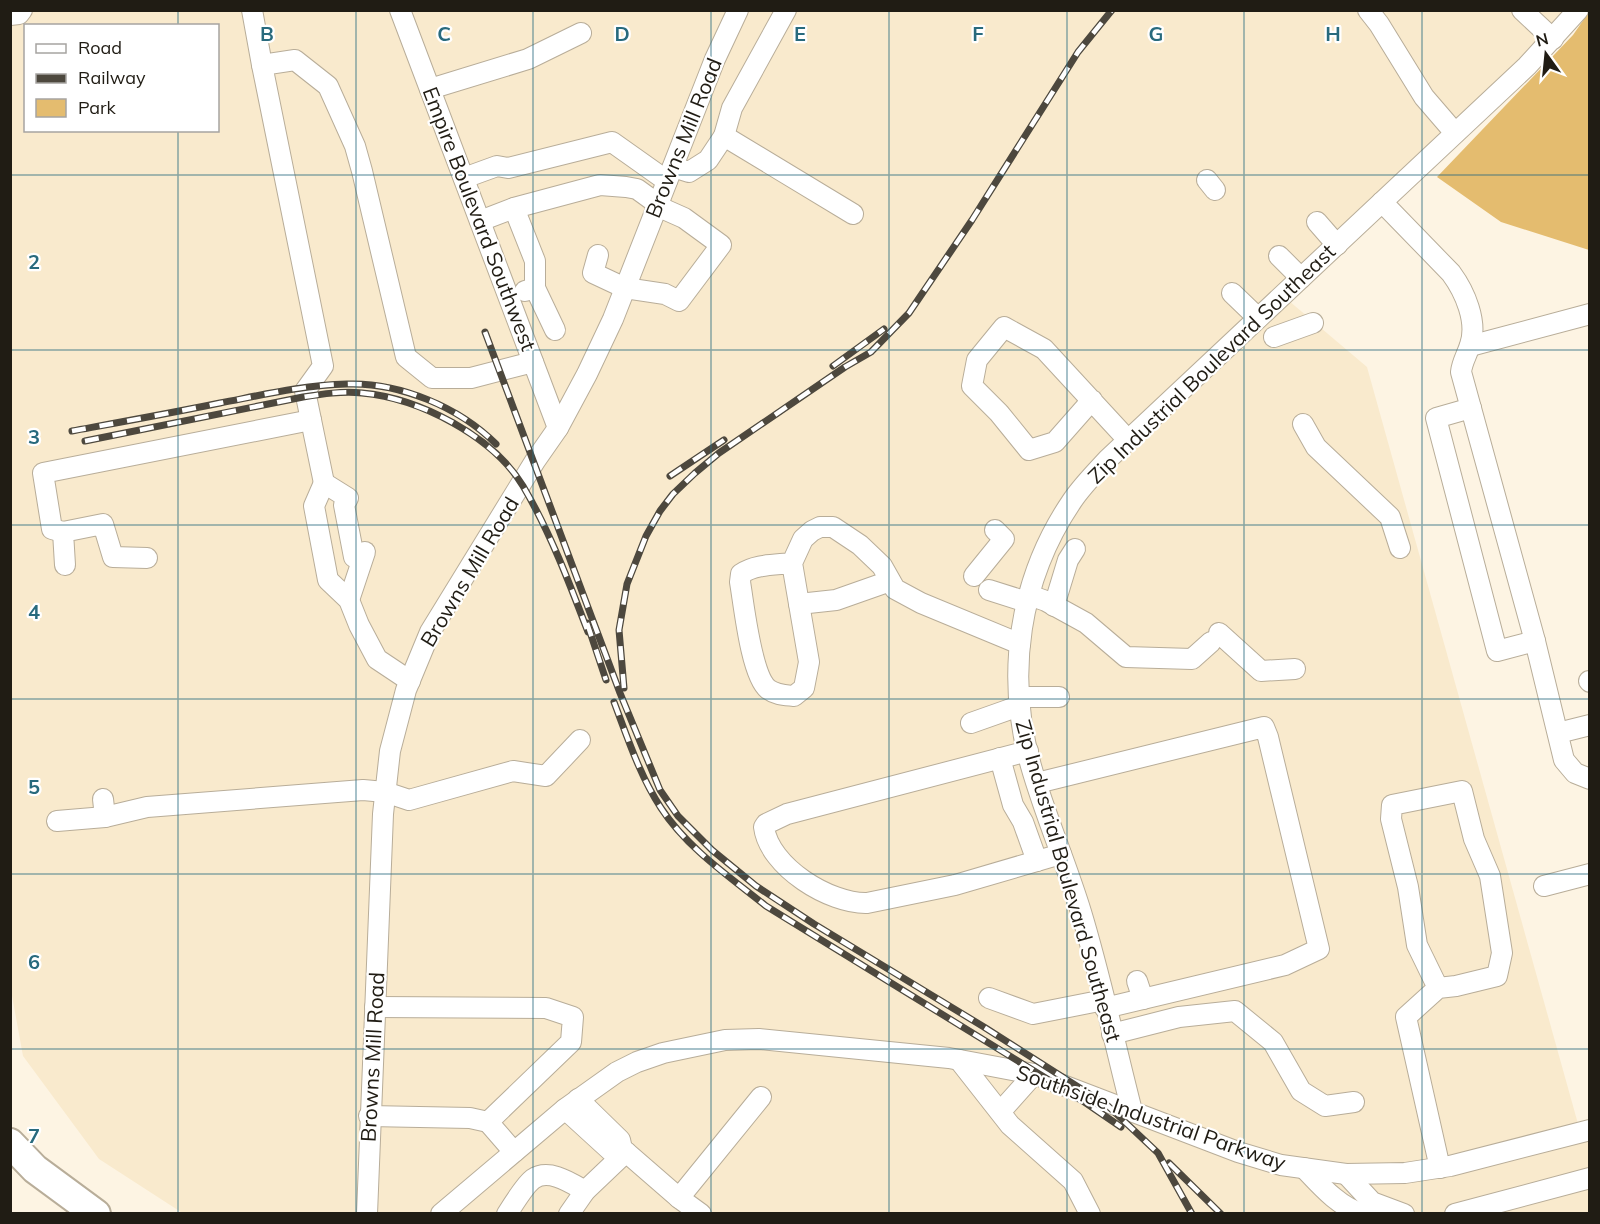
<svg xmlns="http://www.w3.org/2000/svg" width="1600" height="1224" viewBox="0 0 1600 1224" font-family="Mulish,sans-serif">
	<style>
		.built { fill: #f9eacd; fill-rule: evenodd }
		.green { fill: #e4bc6f }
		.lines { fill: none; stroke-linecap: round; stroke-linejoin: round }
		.minor-casing { stroke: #b8ad99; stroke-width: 22 }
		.highway-casing { stroke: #b8ad99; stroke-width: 32 }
		.minor { stroke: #fff; stroke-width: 20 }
		.highway { stroke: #fff; stroke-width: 28 }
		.rail-casing { stroke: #4d483e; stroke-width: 7 }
		.rail { stroke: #fff; stroke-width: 4.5; stroke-dasharray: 14; stroke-linecap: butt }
		.grid { fill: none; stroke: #286a7d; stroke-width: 1.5; stroke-opacity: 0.55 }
		.labels { text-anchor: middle; stroke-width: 4.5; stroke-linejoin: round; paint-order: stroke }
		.street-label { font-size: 21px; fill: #201c14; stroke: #fff }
		.grid-label { font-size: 20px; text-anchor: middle; font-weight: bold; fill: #286a7d; stroke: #fff; stroke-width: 4.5; stroke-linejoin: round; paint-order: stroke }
	</style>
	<rect width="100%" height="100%" fill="#fdf4e3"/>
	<path class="built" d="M10,11H1573L1282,295L1367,367L1580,1131L1589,1129V1213L184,1214L99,1159L23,1056L11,990ZM26,26H218V130H26Z"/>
	<path class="green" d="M1589,12V250L1501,222L1437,177L1573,35Z"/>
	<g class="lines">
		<defs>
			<g id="minor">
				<path d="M252,10L262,65"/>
				<path d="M400,10L558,428"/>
				<path d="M1368,10L1379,24L1424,97L1455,133"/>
				<path d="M1522,10L1553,39"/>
				<path d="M10,15L19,14L22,10"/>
				<path d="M430,89L528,59L581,33"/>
				<path d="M724,136L732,108L786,10"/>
				<path d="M673,167L689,172L708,160L724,136L853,214"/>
				<path d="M464,178L497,166L508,168L612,142L667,181"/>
				<path d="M1207,180L1215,190"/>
				<path d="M1382,202L1451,273C1465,292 1478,322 1470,345C1467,355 1462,362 1461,372L1535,641L1564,760L1575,773L1590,779"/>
				<path d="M514,208L535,261V288"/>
				<path d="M480,221L514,208L600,185L626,187L637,189L666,210L684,218L721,245L679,301L665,294L625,288L593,273L598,255"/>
				<path d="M1317,222L1337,245"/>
				<path d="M1279,256L1301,278"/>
				<path d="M525,291L535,288L555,330"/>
				<path d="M1232,293L1258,318"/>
				<path d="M1274,337L1313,323"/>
				<path d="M1470,346L1590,314"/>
				<path d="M1092,400L1055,442L1029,450L999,413L972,386L977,360L1004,327L1044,349L1128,440"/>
				<path d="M1471,408L1436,418L1497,651L1535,641"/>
				<path d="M1303,424L1316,447L1390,517L1400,548"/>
				<path d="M324,483L305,391L323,366L262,65L295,60L328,86L355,146L362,171L406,357L432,378H471L533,362"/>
				<path d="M63,532L52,529L43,473L311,420"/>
				<path d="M361,561L354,557L344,505L348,498L324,483L314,506L328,580L349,600L359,625L377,659L410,681"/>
				<path d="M792,563L809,662L804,688L794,696C785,695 776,695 768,689C751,675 744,605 740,582L741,574C755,564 776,565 792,563L803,539L812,531L820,527H833L860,545L882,566L895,589L921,603L1020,644"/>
				<path d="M65,565L63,532L103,524L113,557L147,558"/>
				<path d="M974,576L1004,539L995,530"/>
				<path d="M989,590L1027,602"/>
				<path d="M1029,595L1046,601L1086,623L1126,657L1192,659L1211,642"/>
				<path d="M349,600L365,552"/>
				<path d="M799,604L836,600L890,581"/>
				<path d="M1054,606L1068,560L1075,549"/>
				<path d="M1219,633L1261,671L1295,669"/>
				<path d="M1589,681L1590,682"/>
				<path d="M1019,697H1059"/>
				<path d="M971,723L1019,706"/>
				<path d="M1558,733L1590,725"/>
				<path d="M1028,751L787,814L766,824L764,827C769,867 830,904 867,903L955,885L1061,854"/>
				<path d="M1000,758L1013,805L1023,822L1037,861"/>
				<path d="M1037,783L1264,727L1268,737L1319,949L1285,965L1105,1008"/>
				<path d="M103,799L105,817"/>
				<path d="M57,821L105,817L147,807L363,790L385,792L409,800L513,771L546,776L580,740"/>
				<path d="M1544,886L1590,874"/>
				<path d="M1137,981L1143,999"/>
				<path d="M1438,988L1456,986L1497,976L1502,953L1490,876L1474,839L1462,791L1392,805L1391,819L1408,887L1417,945L1438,988L1406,1017L1440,1168"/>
				<path d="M989,998L1033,1014L1104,1000"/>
				<path d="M1112,1034L1179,1017L1235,1011L1273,1042L1301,1091L1325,1106L1354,1102"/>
				<path d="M959,1060L1010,1125L1073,1181L1090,1214"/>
				<path d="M578,1099L620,1140L622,1149L626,1152"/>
				<path d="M565,1109L611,1151L622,1149"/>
				<path d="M1001,1111L1034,1074"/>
				<path d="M1132,1111C1115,1045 1101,978 1081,912C1066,863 1045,815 1031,766C1005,675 1019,579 1072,501C1082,486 1096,472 1108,459L1527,66L1578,10"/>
				<path d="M369,1116L470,1118L488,1122L571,1042L573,1017L546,1008L375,1007"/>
				<path d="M488,1122L514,1152"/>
				<path d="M1304,1168C1321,1186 1339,1207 1363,1214"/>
				<path d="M1346,1174L1372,1202L1404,1214"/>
				<path d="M679,1198L761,1097"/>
				<path d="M367,1214L383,814L390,751L406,690L430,632L535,461L558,428L587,374L613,319L715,59L738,10"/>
				<path d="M441,1214L565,1109L617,1072L637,1062L663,1053L725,1040L759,1039L949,1058L1034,1074L1238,1152L1281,1165L1346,1174L1405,1173L1450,1166L1590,1130"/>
				<path d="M507,1214C512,1206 526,1184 533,1179C549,1168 571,1183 585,1191"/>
				<path d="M569,1214L585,1191L626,1152L679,1198L701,1214"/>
				<path d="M1455,1214L1590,1178"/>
			</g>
			<path id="highway" d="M10,1143L35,1169L96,1214"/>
		</defs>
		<use href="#minor" class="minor-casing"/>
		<use href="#highway" class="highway-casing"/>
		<use href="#minor" class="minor"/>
		<use href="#highway" class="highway"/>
		<defs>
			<g id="rail">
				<path d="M485,332L620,693L660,790L678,816L712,850L756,886L814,924L984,1027L1108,1106L1158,1153L1192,1214"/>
				<path d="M833,366L884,329"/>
				<path d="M72,431C121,422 171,413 220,403C262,395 304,385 347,384C399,382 459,407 496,444"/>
				<path d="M85,441L303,397C322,394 342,391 362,393C419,398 493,436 523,486C550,532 569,582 588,632"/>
				<path d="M670,476L724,440"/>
				<path d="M587,623L606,680"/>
				<path d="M624,688L619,630L627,584L646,536L660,511L673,494L695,473L719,453L845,367L871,352L909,313L972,220L1078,52L1112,10"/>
				<path d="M614,702C628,739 640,776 661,808C687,848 730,877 766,906L1083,1101L1121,1127"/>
				<path d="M1169,1163L1221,1214"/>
			</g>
		</defs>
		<use href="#rail" class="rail-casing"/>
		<use href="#rail" class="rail"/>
	</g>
	<path class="grid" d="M178,10V26M356,10V1214M533,10V1214M711,10V1214M889,10V1214M1067,10V1214M1244,10V1214M1422,10V1214M178,130V1214M10,175H1590M10,350H1590M10,525H1590M10,699H1590M10,874H1590M10,1049H1590"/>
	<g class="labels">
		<g class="street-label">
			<text transform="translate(684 138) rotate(-68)" y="7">Browns Mill Road</text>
			<text transform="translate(479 219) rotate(69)" y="7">Empire Boulevard Southwest</text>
			<text transform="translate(1212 364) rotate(-44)" y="7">Zip Industrial Boulevard Southeast</text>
			<text transform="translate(470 572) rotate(-59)" y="7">Browns Mill Road</text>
			<text transform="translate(1068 881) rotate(74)" y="7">Zip Industrial Boulevard Southeast</text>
			<text transform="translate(373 1057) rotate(-87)" y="7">Browns Mill Road</text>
			<text transform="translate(1151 1118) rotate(19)" y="7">Southside Industrial Parkway</text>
		</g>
	</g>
	<g class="grid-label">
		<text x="267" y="41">B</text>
		<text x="444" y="41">C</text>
		<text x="622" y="41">D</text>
		<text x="800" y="41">E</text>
		<text x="978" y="41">F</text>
		<text x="1156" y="41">G</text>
		<text x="1333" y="41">H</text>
		<text x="34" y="269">2</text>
		<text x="34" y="444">3</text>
		<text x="34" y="619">4</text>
		<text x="34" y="794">5</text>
		<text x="34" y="969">6</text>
		<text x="34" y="1143">7</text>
	</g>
	<rect width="1600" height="1224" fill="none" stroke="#201c14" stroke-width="24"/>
	<rect x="24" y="24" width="195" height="108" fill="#ffffff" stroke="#a6a4a1" stroke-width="1.5"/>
	<rect x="36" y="44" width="30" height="9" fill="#ffffff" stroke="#a6a4a1" stroke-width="1.5"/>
	<text x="78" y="54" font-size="18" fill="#201c14">Road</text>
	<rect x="36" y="74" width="30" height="9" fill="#4d483e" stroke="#a6a4a1" stroke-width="1.5"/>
	<text x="78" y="84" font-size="18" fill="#201c14">Railway</text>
	<rect x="36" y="99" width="30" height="18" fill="#e4bc6f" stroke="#a6a4a1" stroke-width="1.5"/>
	<text x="78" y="114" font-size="18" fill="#201c14">Park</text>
	<g transform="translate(1546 54) rotate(345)" stroke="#ffffff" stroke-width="4.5" paint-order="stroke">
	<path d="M0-4.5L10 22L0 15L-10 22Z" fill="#201c14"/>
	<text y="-9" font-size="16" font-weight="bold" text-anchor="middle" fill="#201c14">N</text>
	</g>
</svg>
